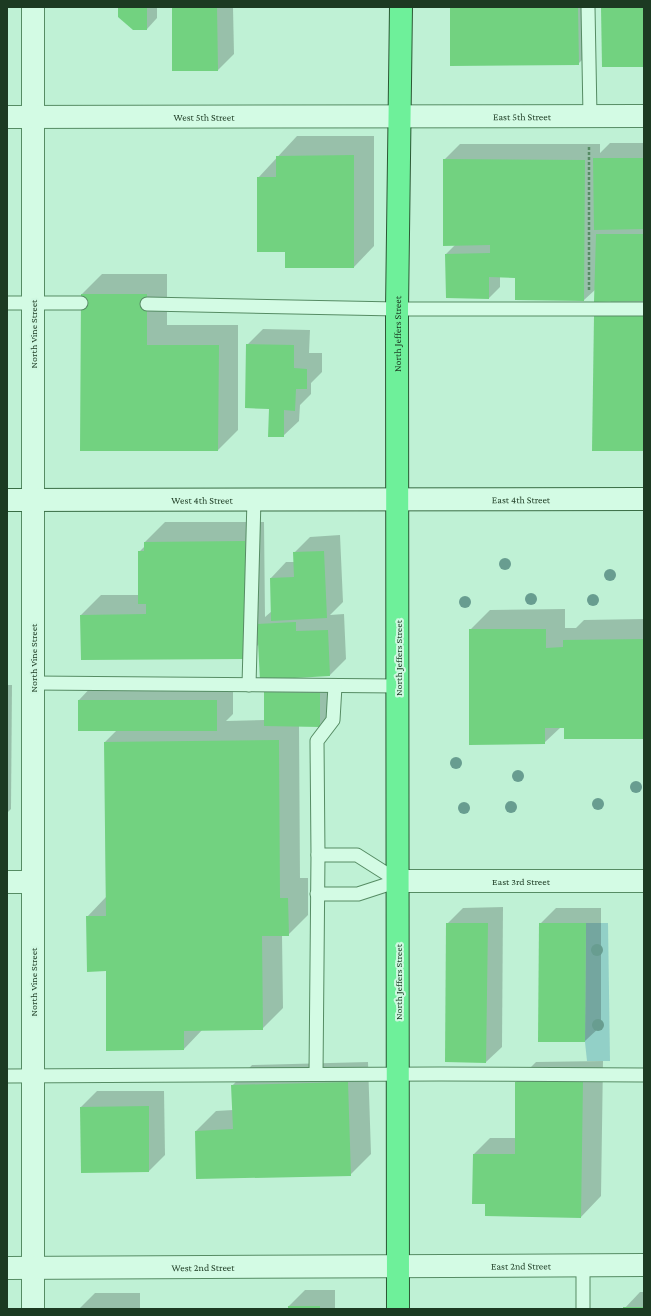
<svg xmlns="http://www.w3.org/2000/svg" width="651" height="1316" viewBox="0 0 651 1316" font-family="'Crimson Pro',serif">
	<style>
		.green { fill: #92d0c7 }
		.shadow { fill: #0003 }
		.building { fill: #72d280 }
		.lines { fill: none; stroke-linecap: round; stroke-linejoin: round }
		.service-casing { stroke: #568c64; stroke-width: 15 }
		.minor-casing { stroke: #568c64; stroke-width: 24 }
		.secondary-casing { stroke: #396d45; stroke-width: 24 }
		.trunk-casing { stroke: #2b5934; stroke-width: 24 }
		.path { stroke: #568c64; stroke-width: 2.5; stroke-dasharray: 3 2; stroke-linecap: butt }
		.service { stroke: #d3fbe4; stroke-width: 13 }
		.minor { stroke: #d3fbe4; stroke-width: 22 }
		.secondary { stroke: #d3fbe4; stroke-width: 22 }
		.trunk { stroke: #6ef09a; stroke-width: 22 }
		.tree { fill: #689d90 }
		.labels { text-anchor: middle; stroke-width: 4; stroke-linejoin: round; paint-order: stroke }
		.street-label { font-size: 10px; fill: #1c3a22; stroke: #cff8e1 }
	</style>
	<rect width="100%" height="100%" fill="#bff1d5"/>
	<path class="green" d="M586,923H608L610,1061H587L585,1042Z"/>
	<g class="shadow">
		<path d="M119,7H157V18L147,29Z"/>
		<path d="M173,7H233L234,54L218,70Z"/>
		<path d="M451,7H589V53L578,64Z"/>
		<path d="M297,136H374V246L354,267L286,251L258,178Z"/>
		<path d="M610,143H644V450L595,317L611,301L596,289L584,300L516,277L500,276V287L489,298L447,297L446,254L455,245L444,160L460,144H600V153Z"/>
		<path d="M102,274H167V325H238V430L218,450L82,294Z"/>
		<path d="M263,329L310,330L309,353H322V372L311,383V394L300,405L299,421L283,436L270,408L247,345Z"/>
		<path d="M165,522H264L265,617L272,611L271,578L286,562H294V553L310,537L340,535L343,602L330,615L344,614L346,659L330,675L259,644L245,658L81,615L101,595H139V552L145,546V542Z"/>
		<path d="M565,609V628H576L584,620L644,619V738L561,727L544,743L470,630L490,610Z"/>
		<path d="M276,682H331L330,715L319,726L299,725L300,878H308V915L288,935H282L283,1008L262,1029H203L184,1049L107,970L87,917L106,897L105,742L117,730L79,700L94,684L233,685V714L226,721L265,720V693Z"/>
		<path d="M7,685H12L11,809L7,813Z"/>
		<path d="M503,907L502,1047L486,1062L447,924L463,908Z"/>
		<path d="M556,908H601V1026L585,1041L540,924Z"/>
		<path d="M603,1061L601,1196L581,1217L486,1203L474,1154L490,1138H516V1082L536,1062Z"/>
		<path d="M368,1062L371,1154L350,1175L196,1131L216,1111L233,1110L232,1086L252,1065Z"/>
		<path d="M97,1091H164L165,1155L149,1171L82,1172L81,1107Z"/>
		<path d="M305,1290H335V1309H289V1306Z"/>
		<path d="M640,1292H644V1309H624Z"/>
		<path d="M95,1293H140V1309H79Z"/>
	</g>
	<g class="building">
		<path d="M118,7H147V30H133L118,17Z"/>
		<path d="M172,7H217L218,71H172Z"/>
		<path d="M450,7H578L579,65L450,66Z"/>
		<path d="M601,7H644V67H602Z"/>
		<path d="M354,155V268H285V252H257V177H276V156Z"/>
		<path d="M593,158H644V229L594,230Z"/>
		<path d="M443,159L585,160L584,301L515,300V278L489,277V299L446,298L445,254L490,253V245L443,246Z"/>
		<path d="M596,234H644V301L594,302Z"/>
		<path d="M81,294H147V345H219L218,451H80Z"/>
		<path d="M594,316H644V451H592Z"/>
		<path d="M246,344L294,345V368L307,369V389H296L295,411L284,410V437H268L269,409L245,408Z"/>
		<path d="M245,541V659L81,660L80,615L146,614V604H138V551H144V542Z"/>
		<path d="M324,551L327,618L271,621L270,578L294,577L293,552Z"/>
		<path d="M296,622V631L328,630L330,676L260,680L257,624Z"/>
		<path d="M469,629H546V648L563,647V640L644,639V739H564V728H545V744L469,745Z"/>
		<path d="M264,692L320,693V727L264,726Z"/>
		<rect x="78" y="700" width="139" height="31"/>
		<path d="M279,740L280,898H288L289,936H262L263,1030L184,1031V1050L106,1051V971L87,972L86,916H106L104,742Z"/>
		<path d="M446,923H488L486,1063L445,1062Z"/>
		<path d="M539,923H586L585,1042H538Z"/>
		<path d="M583,1080L581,1218L485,1216V1204H472L473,1154H515V1082Z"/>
		<path d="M348,1082L351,1176L196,1179L195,1131L233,1129L231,1085Z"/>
		<path d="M149,1106V1172L81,1173L80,1107Z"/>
		<rect x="288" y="1306" width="32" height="3"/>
		<rect x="623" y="1307" width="21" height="2"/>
	</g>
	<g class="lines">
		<defs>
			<g id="service">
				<path d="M588,7L590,116"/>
				<path d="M7,303H81"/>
				<path d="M147,304L397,309H644"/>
				<path d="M33,683L398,686"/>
				<path d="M249,685L254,499"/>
				<path d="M318,855H357L398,881"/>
				<path d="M317,894H358L398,881"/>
				<path d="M316,1074L318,855L317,741L333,720L335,686"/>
				<path d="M7,1076L441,1074L644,1075"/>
				<path d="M583,1265V1309"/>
			</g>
			<g id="minor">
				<path d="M33,7V1309"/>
				<path id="s1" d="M7,117L644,116"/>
				<path id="s2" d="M398,881H644"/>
				<path d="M7,882H33"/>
				<path id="s3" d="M7,1268L644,1265"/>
			</g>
			<g id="secondary">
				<path id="s4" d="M7,500L644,499"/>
			</g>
			<g id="trunk">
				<path id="s5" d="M398,1309L397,309L401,7"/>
			</g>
		</defs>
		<use href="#service" class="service-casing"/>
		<use href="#minor" class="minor-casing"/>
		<use href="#secondary" class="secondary-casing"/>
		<use href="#trunk" class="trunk-casing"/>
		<path class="path" d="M589,290V147"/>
		<use href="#service" class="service"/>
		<use href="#minor" class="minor"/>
		<use href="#secondary" class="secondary"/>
		<use href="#trunk" class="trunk"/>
	</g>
	<g class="tree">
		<circle cx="505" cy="564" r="6"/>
		<circle cx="610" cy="575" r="6"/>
		<circle cx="531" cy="599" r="6"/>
		<circle cx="593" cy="600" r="6"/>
		<circle cx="465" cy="602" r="6"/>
		<circle cx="456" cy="763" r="6"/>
		<circle cx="518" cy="776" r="6"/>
		<circle cx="636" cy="787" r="6"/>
		<circle cx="598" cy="804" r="6"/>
		<circle cx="511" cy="807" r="6"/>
		<circle cx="464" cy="808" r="6"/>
		<circle cx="597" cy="950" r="6"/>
		<circle cx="598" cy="1025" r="6"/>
	</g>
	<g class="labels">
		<g class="street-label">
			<text dy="4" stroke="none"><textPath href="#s1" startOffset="515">East 5th Street</textPath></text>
			<text dy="4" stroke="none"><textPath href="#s1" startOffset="197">West 5th Street</textPath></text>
			<text transform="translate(33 334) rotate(-90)" y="4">North Vine Street</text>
			<text dy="4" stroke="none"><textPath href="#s5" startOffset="975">North Jeffers Street</textPath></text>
			<text dy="4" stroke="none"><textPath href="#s4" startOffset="195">West 4th Street</textPath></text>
			<text dy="4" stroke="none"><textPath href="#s4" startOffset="514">East 4th Street</textPath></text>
			<text transform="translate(33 658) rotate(-90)" y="4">North Vine Street</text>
			<text transform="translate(398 658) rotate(-90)" y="4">North Jeffers Street</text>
			<text dy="4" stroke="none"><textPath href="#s2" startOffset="123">East 3rd Street</textPath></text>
			<text transform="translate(33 982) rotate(-90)" y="4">North Vine Street</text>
			<text transform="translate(398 982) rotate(-90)" y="4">North Jeffers Street</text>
			<text dy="4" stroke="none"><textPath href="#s3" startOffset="514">East 2nd Street</textPath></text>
			<text dy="4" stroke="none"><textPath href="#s3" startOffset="196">West 2nd Street</textPath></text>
		</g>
	</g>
	<rect width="651" height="1316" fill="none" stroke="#1c3a22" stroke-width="16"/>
</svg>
